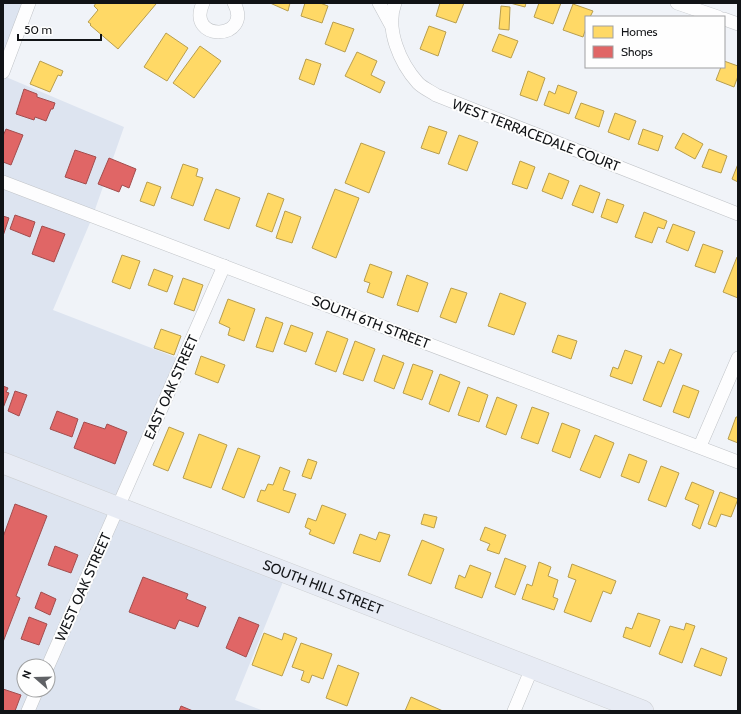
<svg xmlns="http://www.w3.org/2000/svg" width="741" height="714" viewBox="0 0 741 714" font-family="Cabin,sans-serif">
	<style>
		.built { fill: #dde4f0; fill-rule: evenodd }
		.homes { fill: #ffd966; stroke: #b89e4e }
		.shops { fill: #e06666; stroke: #a24d4e }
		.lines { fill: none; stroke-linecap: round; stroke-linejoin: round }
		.minor-casing { stroke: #c1c4c8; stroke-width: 14 }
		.primary-casing { stroke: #ced0d3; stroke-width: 22 }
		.minor { stroke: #fdfdfe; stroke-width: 13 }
		.primary { stroke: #e7ebf4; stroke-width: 21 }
		.labels { text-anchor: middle; stroke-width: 4; stroke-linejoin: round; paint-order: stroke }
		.street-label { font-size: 14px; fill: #111316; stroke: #fefefe }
	</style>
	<rect width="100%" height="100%" fill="#f0f3f8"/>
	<path class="built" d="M3,3H34L6,77L124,127L92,218L53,310L185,361L119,504L289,567L235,700L264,711H3ZM24,666H48V690H24Z"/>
	<g class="homes">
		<path d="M96,3H155L156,4L118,49L90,25L91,24L88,22L98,10L94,6Z"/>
		<path d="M270,3H290L288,11Z"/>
		<path d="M305,3H320L328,6L322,23L301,16Z"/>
		<path d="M440,3H464L456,23L436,16Z"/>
		<path d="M510,3H526L525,7Z"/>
		<path d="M539,3H561L553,24L534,17Z"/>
		<path d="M573,4L593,11L590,17H586V28L583,37L563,30Z"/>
		<path d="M501,6L510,7L509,30L499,29Z"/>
		<path d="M333,22L354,29L345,52L325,44Z"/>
		<path d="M429,26L446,32L438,56L420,49Z"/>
		<path d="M166,33L188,48L167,81L144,67Z"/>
		<path d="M499,34L518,41L511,58L492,51Z"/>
		<path d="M200,46L221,61L194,98L173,83Z"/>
		<path d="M357,52L377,61L371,75L385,82L380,93L345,76Z"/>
		<path d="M306,59L321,64L314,85L299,79Z"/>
		<path d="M40,61L63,71L61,76L58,75L50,92L30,84Z"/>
		<path d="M724,61L738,66V76L734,87L716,80L721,67H724Z"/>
		<path d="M528,71L545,78L537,101L520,95Z"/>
		<path d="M558,85L577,92L569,114L544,105L549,91L555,94Z"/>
		<path d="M581,103L604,111L599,127L575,118Z"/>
		<path d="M615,113L636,121L629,140L608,132Z"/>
		<path d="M429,126L447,132L439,154L421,148Z"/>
		<path d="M643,129L663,136L658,151L638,144Z"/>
		<path d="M683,133L703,144L695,159L675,148Z"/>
		<path d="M459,135L478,142L467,171L448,164Z"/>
		<path d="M361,143L385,152L369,193L345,183Z"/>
		<path d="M709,149L727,156L721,173L702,167Z"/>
		<path d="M520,161L535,167L527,189L512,184Z"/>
		<path d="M183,164L198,169L196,176L203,178L193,206L171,198Z"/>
		<path d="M738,164V182L732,179Z"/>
		<path d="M549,173L569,181L562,199L542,191Z"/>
		<path d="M147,182L161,187L154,206L140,201Z"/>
		<path d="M580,185L600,193L593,213L572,205Z"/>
		<path d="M216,189L240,198L229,229L204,220Z"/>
		<path d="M335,189L359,198L336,258L312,248Z"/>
		<path d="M268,193L284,199L272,232L256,226Z"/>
		<path d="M607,199L624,205L617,223L601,217Z"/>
		<path d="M285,211L301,217L292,243L276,238Z"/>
		<path d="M644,212L667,221L664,229L658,227L652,243L635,237Z"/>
		<path d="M673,224L695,232L688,251L666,242Z"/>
		<path d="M703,244L723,251L715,273L695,266Z"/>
		<path d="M122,255L140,261L130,289L112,282Z"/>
		<path d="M737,257H738V298L723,292Z"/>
		<path d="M370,264L392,272L383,298L367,292L370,283L364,281Z"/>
		<path d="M154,269L173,276L167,292L148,285Z"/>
		<path d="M407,275L428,283L418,312L397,305Z"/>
		<path d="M183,278L203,285L194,311L174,304Z"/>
		<path d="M451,288L467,293L456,323L440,317Z"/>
		<path d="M500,293L526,303L514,335L488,326Z"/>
		<path d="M228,299L255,309L244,341L228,335L230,328L219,323Z"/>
		<path d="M266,317L283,323L273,352L256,347Z"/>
		<path d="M291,325L313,333L306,352L284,344Z"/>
		<path d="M161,329L181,336L174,355L154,348Z"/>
		<path d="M327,331L348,339L336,372L315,364Z"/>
		<path d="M558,335L577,341L571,359L552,352Z"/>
		<path d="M355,341L375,349L363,381L343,374Z"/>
		<path d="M670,349L682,354L661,407L643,400L658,361L664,364Z"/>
		<path d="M625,350L642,356L632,384L610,376L613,367L618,369Z"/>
		<path d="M383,355L404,363L394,389L374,381Z"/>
		<path d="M201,356L225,365L218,383L195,374Z"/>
		<path d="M413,364L433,371L422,400L403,393Z"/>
		<path d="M440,374L460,382L449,412L429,404Z"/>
		<path d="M683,385L699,391L689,418L673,412Z"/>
		<path d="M468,387L488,395L479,422L458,415Z"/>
		<path d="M497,397L517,405L506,435L486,427Z"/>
		<path d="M532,407L549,413L538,444L521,438Z"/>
		<path d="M736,417H738V443L728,439Z"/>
		<path d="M562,423L580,430L570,458L552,451Z"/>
		<path d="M169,427L184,433L168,471L153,465Z"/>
		<path d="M199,434L227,445L211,488L183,478Z"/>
		<path d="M595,435L614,443L600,478L580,470Z"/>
		<path d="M238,448L260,456L244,498L222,489Z"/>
		<path d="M629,454L647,461L639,483L621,476Z"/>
		<path d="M308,459L317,462L311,479L302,476Z"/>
		<path d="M661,466L679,473L666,507L648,500Z"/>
		<path d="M280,467L290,471L283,490L296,494L289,513L257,501L261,490L265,491L268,484L273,485Z"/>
		<path d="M692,482L714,491L700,529L692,525L699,505L685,499Z"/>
		<path d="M720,492L738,499L731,517L721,514L716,527L708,524Z"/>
		<path d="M322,505L346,514L334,544L309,534L311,530L305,527L308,518L316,521Z"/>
		<path d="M424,514L437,517L434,528L421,524Z"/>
		<path d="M485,527L506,535L499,554L487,550L490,544L480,540Z"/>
		<path d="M379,532L390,535L380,562L353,553L360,534L376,540Z"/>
		<path d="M422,540L444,549L431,584L408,575Z"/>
		<path d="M505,558L526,566L515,595L495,587Z"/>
		<path d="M539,562L551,567L548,576L558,580L553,597L558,599L554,610L522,599L527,584L532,586Z"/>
		<path d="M572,564L616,581L611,594L603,591L591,622L564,612L576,580L568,577Z"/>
		<path d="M470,565L491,573L482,598L455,588L459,575L465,578Z"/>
		<path d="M638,613L660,620L650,647L623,637L626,627L632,629Z"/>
		<path d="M686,623L695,626L682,663L659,654L670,626L684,630Z"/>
		<path d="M264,633L282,640L284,633L297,638L282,676L252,665Z"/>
		<path d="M301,643L332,654L323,679L312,675L309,683L301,680L304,671L292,667Z"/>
		<path d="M701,648L727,658L721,676L694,666Z"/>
		<path d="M338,665L359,673L347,706L326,698Z"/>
		<path d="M411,697L443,711H405Z"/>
	</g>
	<g class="shops">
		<path d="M24,89L37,94V97L55,103L53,109H51L46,121L35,117L34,120L16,114Z"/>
		<path d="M6,129L23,135L11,165L3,162V136Z"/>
		<path d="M75,150L96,157L86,184L65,177Z"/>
		<path d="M109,158L136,169L129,188L122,185L119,192L98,184Z"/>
		<path d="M15,215L35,222L30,237L10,229Z"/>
		<path d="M3,216L9,218L3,236Z"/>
		<path d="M42,226L65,234L54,262L32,254Z"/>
		<path d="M3,386L8,388L6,392L9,393L3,408Z"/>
		<path d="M15,391L27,395L19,416L8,411Z"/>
		<path d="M57,411L78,419L72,437L50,429Z"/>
		<path d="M84,422L105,429L107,424L127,432L115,464L74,448Z"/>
		<path d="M15,504L47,516L16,596L20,598L3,642V537Z"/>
		<path d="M55,546L78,555L71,573L48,565Z"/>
		<path d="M143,577L188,594L186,599L206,607L198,627L179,620L175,629L129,612Z"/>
		<path d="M41,592L56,599L50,615L35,608Z"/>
		<path d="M29,617L47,624L39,645L21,639Z"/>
		<path d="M239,617L259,625L246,657L226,648Z"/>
		<path d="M3,689L21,695L15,711H3Z"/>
		<path d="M181,706L193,711H179Z"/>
	</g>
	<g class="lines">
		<defs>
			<g id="minor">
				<path d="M203,3C185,43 254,40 234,3"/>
				<path d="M379,3L391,25"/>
				<path d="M395,3C385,29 400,63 418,83C423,88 430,91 436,95L738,214"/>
				<path d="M677,3L718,17"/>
				<path d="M724,19L738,24"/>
				<path d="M3,72L29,3"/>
				<path d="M3,182L738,462"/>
				<path d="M700,446L738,358"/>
				<path d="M48,666L224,266"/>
				<path d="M28,711L37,690"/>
				<path d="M514,711L532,668"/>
			</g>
			<g id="primary">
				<path id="s1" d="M3,463L643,711"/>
			</g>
		</defs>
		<use href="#minor" class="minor-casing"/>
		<use href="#primary" class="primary-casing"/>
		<use href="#minor" class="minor"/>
		<use href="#primary" class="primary"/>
	</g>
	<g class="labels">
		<g class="street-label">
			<text transform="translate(536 135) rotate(21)" y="5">WEST TERRACEDALE COURT</text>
			<text transform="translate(371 322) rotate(21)" y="5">SOUTH 6TH STREET</text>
			<text transform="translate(171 387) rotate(-66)" y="5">EAST OAK STREET</text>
			<text transform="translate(83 587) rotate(-66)" y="5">WEST OAK STREET</text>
			<text dy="5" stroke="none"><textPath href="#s1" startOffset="343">SOUTH HILL STREET</textPath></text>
		</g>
	</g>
	<rect width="741" height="714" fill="none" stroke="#111316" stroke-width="8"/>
	<rect x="585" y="16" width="140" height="52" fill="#fefefe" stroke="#9fa0a1"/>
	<rect x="593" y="26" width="20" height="12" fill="#ffd966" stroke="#9fa0a1"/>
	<text x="621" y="36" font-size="12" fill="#111316">Homes</text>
	<rect x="593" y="46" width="20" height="12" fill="#e06666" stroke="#9fa0a1"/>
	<text x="621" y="56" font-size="12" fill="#111316">Shops</text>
	<g transform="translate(36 678) rotate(290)"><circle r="19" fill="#fefefe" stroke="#9fa0a1"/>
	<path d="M0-3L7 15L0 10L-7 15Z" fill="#5f6165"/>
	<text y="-6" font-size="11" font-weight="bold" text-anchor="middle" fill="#111316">N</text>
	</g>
	<path d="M18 34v6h83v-6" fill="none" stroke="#111316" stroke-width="2"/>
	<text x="24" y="34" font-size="12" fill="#111316" stroke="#fefefe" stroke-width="3" paint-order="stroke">50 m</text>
</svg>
